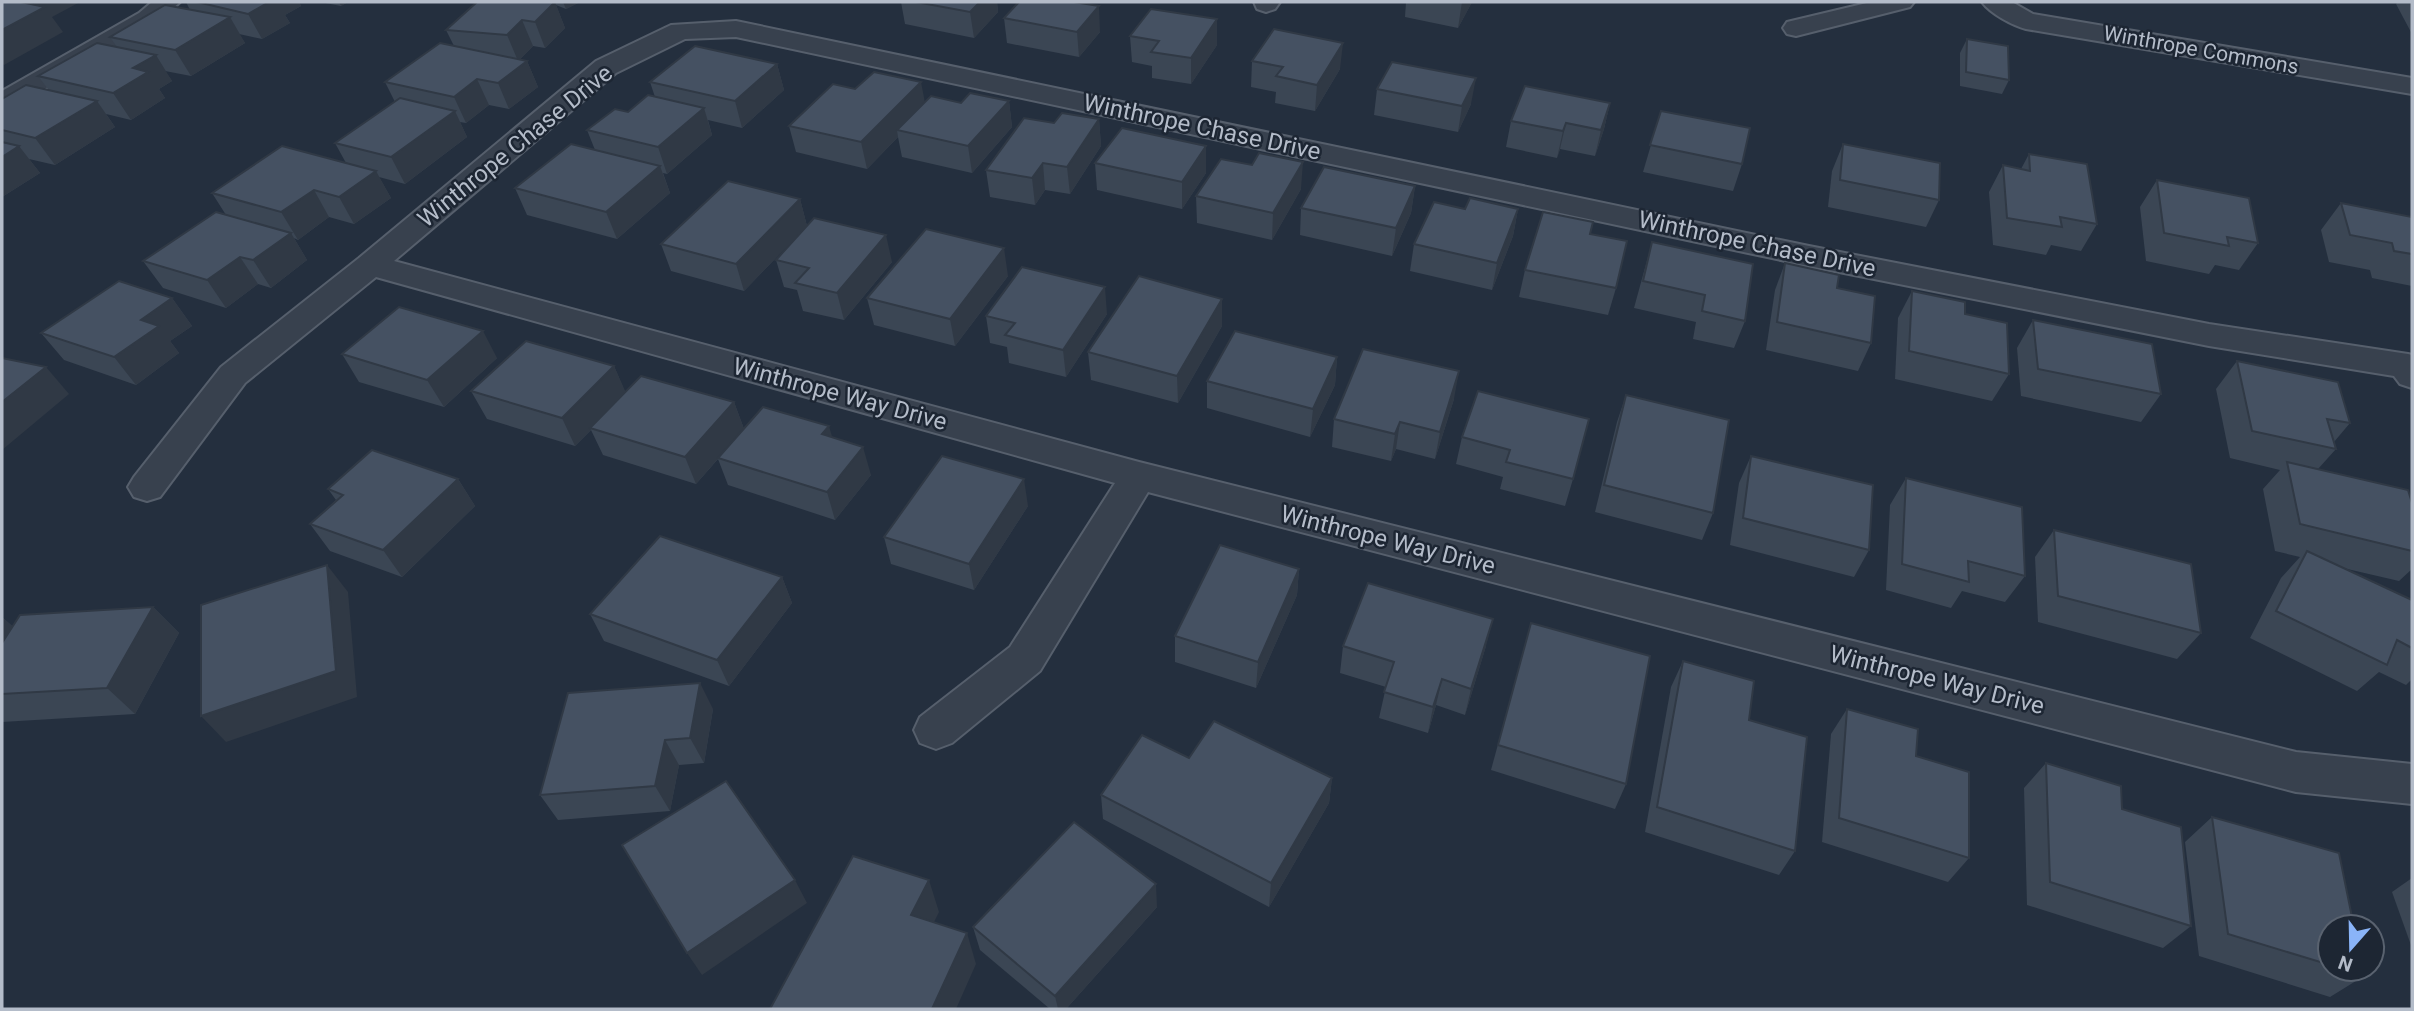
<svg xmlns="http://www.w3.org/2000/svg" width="2414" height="1011" viewBox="0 0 2414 1011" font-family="Roboto,sans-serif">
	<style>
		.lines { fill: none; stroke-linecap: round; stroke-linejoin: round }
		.minor-casing { stroke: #565f6c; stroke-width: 4 }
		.minor { fill: #38414e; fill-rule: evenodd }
		.wall { fill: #3b4654 }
		.shaded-wall { fill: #303945 }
		.building { fill: #455162; stroke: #303945; stroke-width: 2 }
		.labels { text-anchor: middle; stroke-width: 5; stroke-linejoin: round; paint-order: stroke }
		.far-street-label { font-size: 21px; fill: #b4bcc9; stroke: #1d2633 }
		.street-label { font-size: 24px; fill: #b4bcc9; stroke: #1d2633 }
	</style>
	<rect width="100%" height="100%" fill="#242f3e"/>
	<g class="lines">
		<defs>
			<g id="minor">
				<path d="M152,2H180L157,23L12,108L2,110V91L139,13Z"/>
				<path d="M1254,2H1280L1275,9L1266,12L1257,9Z"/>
				<path d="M1871,2H1914L1910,7L1796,36L1787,34L1783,28L1787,22Z"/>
				<path d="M1982,2H2012L2033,14L2412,78V94L2026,29C2012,25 1991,14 1982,2Z"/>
				<path d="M736,21L1809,246L2209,324L2408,354L2412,355V388L2400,384L2394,376L2209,346L1809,266L736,37L685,39L616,73L394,261L1139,462L2296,752L2412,764V804L2296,792L1148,492L1040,671L952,743L936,749L920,743L914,730L920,717L1010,647L1115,483L376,277L245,383L160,497L147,501L134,497L128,487L134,477L221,367L359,258L596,61L671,25Z"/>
			</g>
		</defs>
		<use href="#minor" class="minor-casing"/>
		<use href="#minor" class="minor"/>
	</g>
	<g class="wall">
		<path d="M186,2H299L301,6L285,15L290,23L262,39L239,34L245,43L191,76L165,71L172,81L159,89L165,98L131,120L106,114L115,127L55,165L29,159L40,173L2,197V99L48,89L38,76L117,47L110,37L190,10Z"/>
		<path d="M320,2H348L341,6Z"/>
		<path d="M477,2H580L566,9L556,5L565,28L545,48L533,46L520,59L527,61L538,87L509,109L489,105L466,123L460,122L467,137L405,184L379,177L391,198L354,224L329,217L298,240L294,238L307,260L271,288L258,284L226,308L163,288L143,261L226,215L212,193L346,163L335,143L395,102L385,82L454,46L446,30Z"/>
		<path d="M901,2H997L998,12L974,38L905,24Z"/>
		<path d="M1406,2H1472L1458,28L1405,17Z"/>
		<path d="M2398,2H2412V34L2396,4Z"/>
		<path d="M1004,18L1100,32L1079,57L1007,43Z"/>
		<path d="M1217,19V45L1191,84L1152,78V66L1132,62L1130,36Z"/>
		<path d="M1967,39L2009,80L2002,94L1960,86V53Z"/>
		<path d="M1252,61L1340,69L1315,111L1275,103L1276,92L1251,87Z"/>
		<path d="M777,64L784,90L742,128L708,120L712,135L667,174L663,173L670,193L617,239L527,215L515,188L595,150L587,130L628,112L655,97L650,82Z"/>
		<path d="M855,89L925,102L961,103L1009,101L1012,127L972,173L902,157L898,137L867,169L796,152L789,126Z"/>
		<path d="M1377,89L1471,104L1458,132L1374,115Z"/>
		<path d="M1610,103L1604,129L1595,156L1560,149L1557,158L1506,147L1511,121Z"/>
		<path d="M1661,111L1742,164L1733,191L1643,172Z"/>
		<path d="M1099,119L1101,146L1070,194L1045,190L1035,205L990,197L986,170L1054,123Z"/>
		<path d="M1843,144L1939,200L1926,227L1828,207L1832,171Z"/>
		<path d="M2029,154L2097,224L2081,251L2051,245L2046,255L1993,245L1989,192L2003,165L2021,169Z"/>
		<path d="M1095,163L1206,173L1182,209L1097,190Z"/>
		<path d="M2157,180L2258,243L2239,270L2215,265L2209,274L2146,261L2140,207Z"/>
		<path d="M1415,186L1411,213L1392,256L1300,235L1301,208Z"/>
		<path d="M1301,189L1272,240L1197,223L1196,196Z"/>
		<path d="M800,199L807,226L892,262L844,320L803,311L797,290L784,287L776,260L801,232L744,291L671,271L661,244Z"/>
		<path d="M2341,203L2412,217V286L2372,278L2370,270L2329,262L2321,230Z"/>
		<path d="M1465,209H1518L1513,236L1492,290L1410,271L1414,244Z"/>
		<path d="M1590,234L1616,288L1608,315L1519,297L1525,270Z"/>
		<path d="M1652,242L1745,321L1734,348L1693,339L1696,322L1634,308Z"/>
		<path d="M1785,263L1837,288L1871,343L1858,371L1766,350L1775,290Z"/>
		<path d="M1008,276L955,346L874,325L867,298Z"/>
		<path d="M1912,291L1965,314L2009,374L1992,401L1895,379L1898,318Z"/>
		<path d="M172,298L192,326L170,341L179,353L136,385L64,360L41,333Z"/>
		<path d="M1107,314L1066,377L1009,363L1007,347L990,343L986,316Z"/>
		<path d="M2033,320L2161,394L2141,422L2021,396L2017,348Z"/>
		<path d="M1222,326L1178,403L1091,380L1088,352Z"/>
		<path d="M342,354L497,358L444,407L359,382Z"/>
		<path d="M1337,357L1335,385L1310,437L1207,408V381Z"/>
		<path d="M2237,361L2350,423L2334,442L2336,449L2318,469L2412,503V569L2399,581L2343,568L2412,600V679L2406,685L2379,672L2357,691L2250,638L2281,578L2300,557L2275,551L2263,489L2280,470L2230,458L2216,389Z"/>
		<path d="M614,366L625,392L734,402L744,429L832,437L871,475L835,520L728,485L718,459L696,484L603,455L591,430L575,446L487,419L471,391Z"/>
		<path d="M1478,391L1573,479L1565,506L1500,489L1503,477L1456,464L1462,437Z"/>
		<path d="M1626,395L1713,513L1702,540L1595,512L1617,422Z"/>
		<path d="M1454,399L1435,459L1396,449L1391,461L1332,447L1334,419Z"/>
		<path d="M1751,456L1869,550L1854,577L1730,545L1739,483Z"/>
		<path d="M1906,478L2025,576L2005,602L1962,591L1951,608L1886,590L1890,505Z"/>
		<path d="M458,479L475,506L402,577L330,551L310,524L336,500L328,489Z"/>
		<path d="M1028,506L974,590L891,564L884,537Z"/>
		<path d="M2054,530L2201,633L2177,659L2038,622L2035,557Z"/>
		<path d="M1299,569L1297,595L1256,688L1175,662V636Z"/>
		<path d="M782,577L792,603L729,686L604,641L590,614Z"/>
		<path d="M153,607L179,633L135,714L2,722V617L12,626Z"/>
		<path d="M1531,623L1626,784L1615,809L1491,770Z"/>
		<path d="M1343,646H1486L1465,715L1436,705L1428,733L1379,718L1386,687L1340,673Z"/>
		<path d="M1683,661L1749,720L1795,851L1779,875L1645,832L1671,687Z"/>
		<path d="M713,709L704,763L679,765L670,811L558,820L540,795Z"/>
		<path d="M1847,709L1916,756L1969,858L1948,882L1822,842L1831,734Z"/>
		<path d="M1189,758L1332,778L1329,803L1269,907L1103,819L1101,795Z"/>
		<path d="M2046,763L2122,809L2191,926L2163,948L2027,905L2024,788Z"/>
		<path d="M2212,817L2330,927V969H2363L2364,976L2330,997L2199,956L2185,842Z"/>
		<path d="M2412,878V948L2392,892Z"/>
		<path d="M1157,907L1066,1009H1050L980,950L973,927Z"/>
	</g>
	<g class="shaded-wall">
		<path d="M33,2H80L52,17L63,32L4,65L2,63V30L39,10Z"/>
		<path d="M267,2H299L301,6L285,15L290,23L262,39L248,14Z"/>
		<path d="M339,2H348L341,6Z"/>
		<path d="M555,2L565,28L545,48L535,22Z"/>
		<path d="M563,2H580L566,9Z"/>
		<path d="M980,2H997L998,12L974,38L970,12Z"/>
		<path d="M1462,2H1472L1458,28Z"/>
		<path d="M1099,6L1100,32L1079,57L1077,32Z"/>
		<path d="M230,17L245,43L191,76L175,50Z"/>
		<path d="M1217,19V45L1191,84V58Z"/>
		<path d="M522,20L533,46L518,61L507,35Z"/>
		<path d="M1343,43L1340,69L1315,111L1317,85Z"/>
		<path d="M156,55L172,81L159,89L165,98L131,120L113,93L133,68Z"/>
		<path d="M527,61L538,87L509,109L498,83Z"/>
		<path d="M777,64L784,90L742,128L735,101Z"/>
		<path d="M1476,78L1471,104L1458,132L1462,106Z"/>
		<path d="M477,79L489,105L466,123L454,97Z"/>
		<path d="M921,82L926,108L897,130L898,137L867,169L861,142Z"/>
		<path d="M97,101L115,127L55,165L35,138Z"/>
		<path d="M1009,101L1012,127L972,173L968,146Z"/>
		<path d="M1610,103L1604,129L1595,156L1601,130Z"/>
		<path d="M704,108L712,135L667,174L658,147Z"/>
		<path d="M455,111L467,137L405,184L391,157Z"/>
		<path d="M1099,119L1101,146L1070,194L1067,167Z"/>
		<path d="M1566,123L1560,149L1557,158L1563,131Z"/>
		<path d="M19,146L40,173L2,197V157Z"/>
		<path d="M1206,146V173L1182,209V182Z"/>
		<path d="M1303,162L1301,189L1272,240L1273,213Z"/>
		<path d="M1043,163L1045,190L1035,205L1032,178Z"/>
		<path d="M660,166L670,193L617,239L606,212Z"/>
		<path d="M376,171L391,198L354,224L339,197Z"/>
		<path d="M1415,186L1411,213L1392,256L1396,228Z"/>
		<path d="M314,190L329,217L298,240L281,212Z"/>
		<path d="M800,199L807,226L744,291L736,264Z"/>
		<path d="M1518,209L1513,236L1492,290L1497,263Z"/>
		<path d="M291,233L307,260L271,288L253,260Z"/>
		<path d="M886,235L892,262L844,320L837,293Z"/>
		<path d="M1004,248L1008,276L955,346L950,319Z"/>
		<path d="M240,257L258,284L226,308L207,280Z"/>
		<path d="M1105,287L1107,314L1066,377L1063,350Z"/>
		<path d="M172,298L192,326L170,341L179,353L136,385L114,357L141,320Z"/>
		<path d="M1222,299V326L1178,403L1177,376Z"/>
		<path d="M483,331L497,358L444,407L427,380Z"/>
		<path d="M1337,357L1335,385L1310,437L1313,409Z"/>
		<path d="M614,366L626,393L590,428L591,430L575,446L562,418Z"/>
		<path d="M46,367L69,394L2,450V402Z"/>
		<path d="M1459,371L1454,399L1435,459L1440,432Z"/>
		<path d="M734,402L744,429L696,484L685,457Z"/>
		<path d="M1400,422L1396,449L1391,461L1395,434Z"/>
		<path d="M829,426L837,454L822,434Z"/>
		<path d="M863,447L871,475L835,520L827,492Z"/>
		<path d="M458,479L475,506L402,577L383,550Z"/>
		<path d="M1024,479L1028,506L974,590L969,564Z"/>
		<path d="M327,565L348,592L357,697L226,742L201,716Z"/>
		<path d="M1299,569L1297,595L1256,688L1258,662Z"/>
		<path d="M782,577L792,603L729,686L717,660Z"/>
		<path d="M153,607L179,633L135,714L107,688Z"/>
		<path d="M2,617L19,632L2,644Z"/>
		<path d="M1493,619L1486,646L1465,715L1471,689Z"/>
		<path d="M1442,679L1436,705L1428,733L1433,707Z"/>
		<path d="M700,683L713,709L704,763L690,738Z"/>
		<path d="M665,740L679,765L670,811L655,786Z"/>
		<path d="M1332,778L1329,803L1269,907L1271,883Z"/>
		<path d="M795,880L807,903L702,975L687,953Z"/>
		<path d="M929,880L939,912L922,946L911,915Z"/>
		<path d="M1156,884L1157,907L1066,1009H1058L1055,996Z"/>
		<path d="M967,933L976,964L956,1009H932Z"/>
	</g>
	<g class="building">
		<path d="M2,2H21L45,7L2,30Z"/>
		<path d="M197,2H269L248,14Z"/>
		<path d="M477,2H555L535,22L522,20L507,35L446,30Z"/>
		<path d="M916,2H980L970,12Z"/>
		<path d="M1019,2H1074L1099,6L1077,32L1004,18Z"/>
		<path d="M165,5L230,17L175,50L110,37Z"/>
		<path d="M1151,9L1217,19L1191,58L1151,52L1159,41L1130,36Z"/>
		<path d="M1274,29L1343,43L1317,85L1276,76L1283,67L1252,61Z"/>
		<path d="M1967,39L2008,46L2009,80L1966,72Z"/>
		<path d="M97,43L156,55L133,68L148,72L113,93L38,76Z"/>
		<path d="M440,43L527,61L498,83L477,79L454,97L385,82Z"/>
		<path d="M695,46L777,64L735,101L650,82Z"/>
		<path d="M1392,62L1476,78L1462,106L1377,89Z"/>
		<path d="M874,72L921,82L861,142L789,126L833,84L855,89Z"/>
		<path d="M26,85L97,101L35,138L2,130V99Z"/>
		<path d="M1525,86L1610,103L1601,130L1566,123L1563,131L1511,121Z"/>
		<path d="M970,93L1009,101L968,146L897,130L931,96L961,103Z"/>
		<path d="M648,95L704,108L658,147L587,130L615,109L628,112Z"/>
		<path d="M400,98L455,111L391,157L335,143Z"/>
		<path d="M1661,111L1750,128L1742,164L1650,145Z"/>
		<path d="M1062,113L1099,119L1067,167L1043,163L1032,178L986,170L1024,118L1054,123Z"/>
		<path d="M1122,128L1206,146L1182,182L1095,163Z"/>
		<path d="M2,142L19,146L2,157Z"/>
		<path d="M571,144L660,166L606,212L515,188Z"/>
		<path d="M1843,144L1940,163L1939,200L1840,180Z"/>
		<path d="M282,146L376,171L339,197L314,190L281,212L212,193Z"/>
		<path d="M1259,153L1303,162L1273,213L1196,196L1221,159L1252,165Z"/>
		<path d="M2029,154L2087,164L2097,224L2060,217L2062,227L2007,218L2003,165L2030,171Z"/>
		<path d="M1324,167L1415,186L1396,228L1301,208Z"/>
		<path d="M2157,180L2249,198L2258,243L2227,237L2229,246L2164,233Z"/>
		<path d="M728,181L800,199L736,264L661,244Z"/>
		<path d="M1470,198L1518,209L1497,263L1414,244L1434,202L1465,209Z"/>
		<path d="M2341,203L2412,217V254L2394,251L2392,243L2350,235Z"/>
		<path d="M216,212L291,233L253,260L240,257L207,280L143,261Z"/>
		<path d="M1543,212L1593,222L1590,234L1627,241L1616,288L1525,270Z"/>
		<path d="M814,218L886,235L837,293L795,283L809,268L776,260Z"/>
		<path d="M926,229L1004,248L950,319L867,298Z"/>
		<path d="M1652,242L1753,264L1745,321L1702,311L1705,295L1643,281Z"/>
		<path d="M1785,263L1839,275L1837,288L1875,296L1871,343L1777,322Z"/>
		<path d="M1022,267L1105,287L1063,350L1005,335L1015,323L986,316Z"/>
		<path d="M1139,276L1222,299L1177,376L1088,352Z"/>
		<path d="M119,281L172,298L141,320L159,326L114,357L41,333Z"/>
		<path d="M1912,291L1965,302V314L2007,323L2009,374L1909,351Z"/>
		<path d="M399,307L483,331L427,380L342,354Z"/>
		<path d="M2033,320L2152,344L2161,394L2038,369Z"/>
		<path d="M1235,331L1337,357L1313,409L1207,381Z"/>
		<path d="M526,341L614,366L562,418L471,391Z"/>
		<path d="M1363,349L1459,371L1440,432L1400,422L1395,434L1334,419Z"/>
		<path d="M2,358L46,367L2,402Z"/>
		<path d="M2237,361L2338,382L2350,423L2327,419L2336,449L2252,431Z"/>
		<path d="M641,376L734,402L685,457L590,428Z"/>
		<path d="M1478,391L1589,419L1573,479L1506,462L1510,450L1462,437Z"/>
		<path d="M1626,395L1729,420L1713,513L1604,485Z"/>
		<path d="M763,407L829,426L822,434L863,447L827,492L718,458Z"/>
		<path d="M372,450L458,479L383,550L310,524L343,495L328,489Z"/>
		<path d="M942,456L1024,479L969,564L884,537Z"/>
		<path d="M1751,456L1873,485L1869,550L1743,518Z"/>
		<path d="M2287,462L2408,490L2412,503V551L2300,524Z"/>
		<path d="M1906,478L2022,507L2025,576L1968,561L1969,582L1902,564Z"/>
		<path d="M2054,530L2191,564L2201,633L2058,596Z"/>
		<path d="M660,536L782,577L717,660L590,614Z"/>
		<path d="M1220,545L1299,569L1258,662L1175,636Z"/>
		<path d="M2307,551L2412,600V648L2397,640L2387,665L2276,611Z"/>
		<path d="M327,565L336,671L201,716V605Z"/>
		<path d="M1368,583L1493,619L1471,689L1442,679L1433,707L1384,692L1394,662L1343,646Z"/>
		<path d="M153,607L107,688L2,694V643L20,615Z"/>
		<path d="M1531,623L1650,656L1626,784L1498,745Z"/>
		<path d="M1683,661L1754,681L1749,720L1807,737L1795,851L1657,807Z"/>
		<path d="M700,683L690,738L665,740L655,786L540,795L568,693Z"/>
		<path d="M1847,709L1918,729L1916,756L1969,772V858L1839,818Z"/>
		<path d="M1214,721L1332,778L1271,883L1101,795L1142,735L1189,758Z"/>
		<path d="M2046,763L2121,786L2122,809L2181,827L2191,926L2050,882Z"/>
		<path d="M726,781L795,880L687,953L622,845Z"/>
		<path d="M2212,817L2339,853L2354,927H2330V965L2228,934Z"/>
		<path d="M1074,822L1156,884L1055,996L973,927Z"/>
		<path d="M853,856L929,880L911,915L967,933L932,1009H770Z"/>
		<path d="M2343,969H2363L2364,976Z"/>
	</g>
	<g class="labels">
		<g class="far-street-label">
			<text transform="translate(2201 50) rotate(10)" y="7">Winthrope Commons</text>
		</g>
		<g class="street-label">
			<text transform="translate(1202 127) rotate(12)" y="8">Winthrope Chase Drive</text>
			<text transform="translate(515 146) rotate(-39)" y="8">Winthrope Chase Drive</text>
			<text transform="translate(1757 244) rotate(12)" y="8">Winthrope Chase Drive</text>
			<text transform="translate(840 394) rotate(15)" y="8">Winthrope Way Drive</text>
			<text transform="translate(1388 540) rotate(14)" y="8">Winthrope Way Drive</text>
			<text transform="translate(1937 680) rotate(14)" y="8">Winthrope Way Drive</text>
		</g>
	</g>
	<rect width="2414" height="1011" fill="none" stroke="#b4bcc9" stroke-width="7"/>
	<g transform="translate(2351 948) rotate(200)"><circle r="33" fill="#1d2633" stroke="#59626f" stroke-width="2"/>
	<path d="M0-5L12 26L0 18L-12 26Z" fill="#8ab4f8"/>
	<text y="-10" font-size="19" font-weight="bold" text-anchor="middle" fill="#b4bcc9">N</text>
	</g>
</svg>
